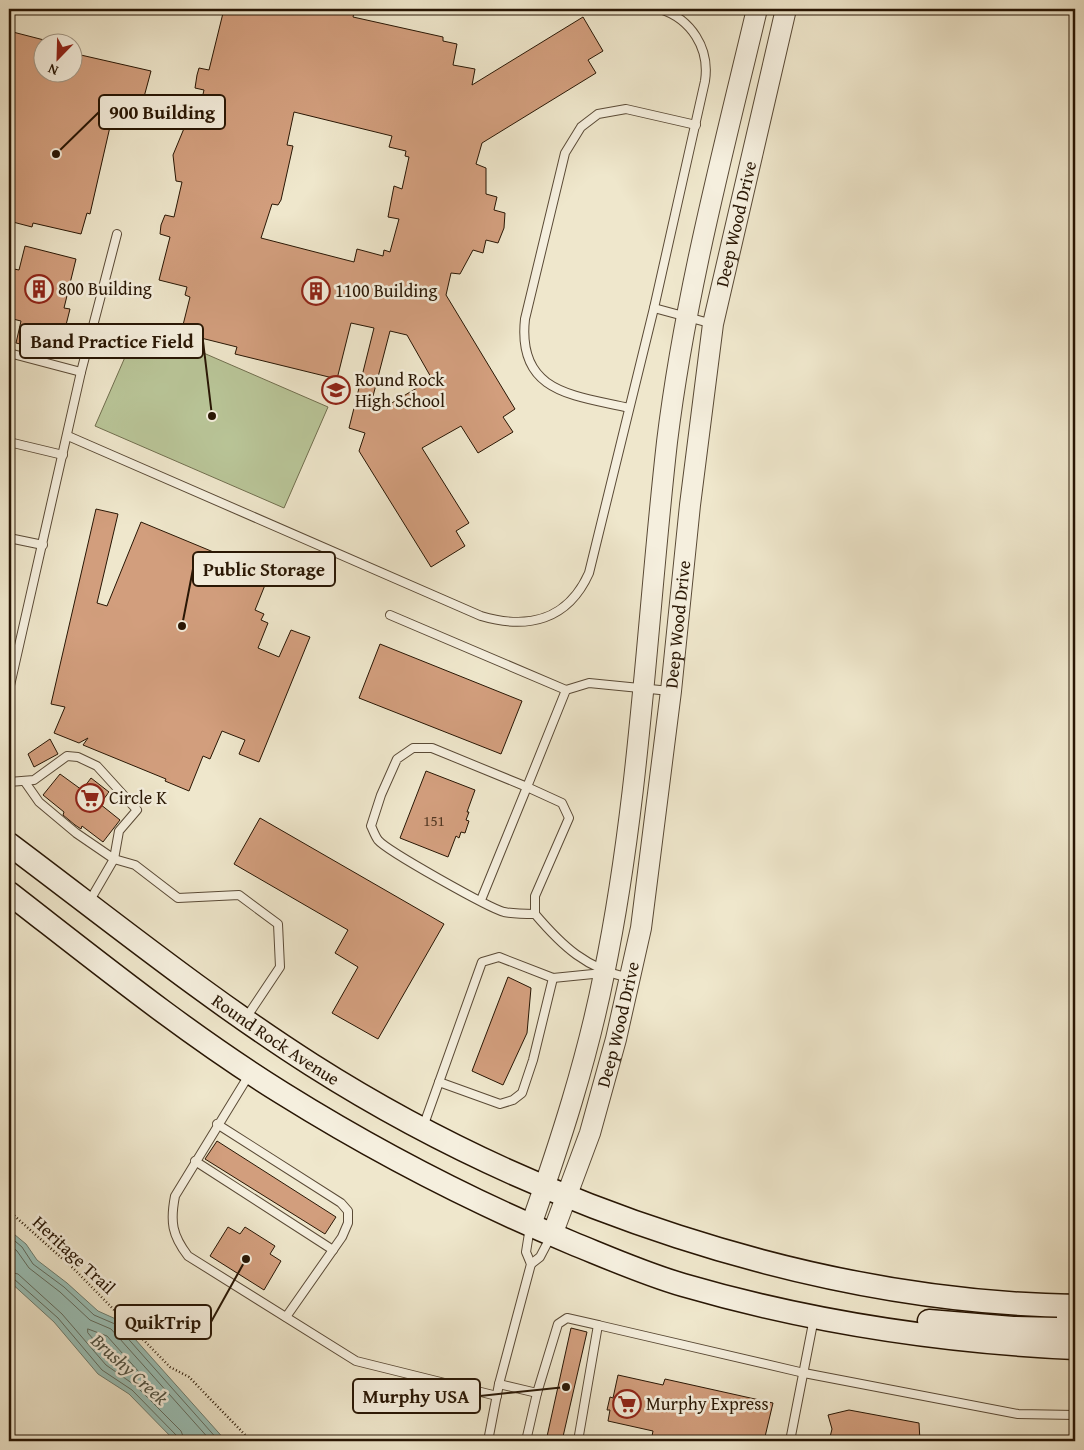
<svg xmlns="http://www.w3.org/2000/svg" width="1084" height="1450" viewBox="0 0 1084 1450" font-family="'Gentium Book Plus',serif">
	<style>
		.green { fill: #b9c598; stroke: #706e4e }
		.water { fill: #9ac0b7; stroke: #6c7c6f }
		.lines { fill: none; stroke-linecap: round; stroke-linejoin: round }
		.shore { stroke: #616b5e; stroke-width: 1 }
		.building { fill: #d29e7d; stroke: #281604; fill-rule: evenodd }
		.service-casing { stroke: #5a4a36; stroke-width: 10 }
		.tertiary-casing { stroke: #5a4a36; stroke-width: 22 }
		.secondary-casing { stroke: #281604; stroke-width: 25 }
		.path { stroke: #281604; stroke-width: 2.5; stroke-dasharray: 1 2.5; stroke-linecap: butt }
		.service { stroke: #f5efde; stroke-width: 8 }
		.tertiary { stroke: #f5efde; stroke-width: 20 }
		.secondary { stroke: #f5efde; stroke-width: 22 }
		.labels { text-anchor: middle; stroke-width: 5; stroke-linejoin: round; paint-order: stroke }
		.number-label { font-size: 15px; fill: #523822 }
		.street-label { font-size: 18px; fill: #281604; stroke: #f5efde }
		.poi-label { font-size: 18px; fill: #281604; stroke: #f5efde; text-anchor: start }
		.water-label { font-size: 19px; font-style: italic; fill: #505243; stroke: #f5efde }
		.leader { fill: none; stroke: #281604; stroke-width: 2 }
		.callout-dot { fill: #281604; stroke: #f5efde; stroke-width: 2 }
		.callout { fill: #f5efde; stroke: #281604; stroke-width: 2 }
		.callout-label { font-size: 19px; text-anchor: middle; font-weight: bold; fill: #281604 }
	</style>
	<rect width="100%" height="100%" fill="#efe7cc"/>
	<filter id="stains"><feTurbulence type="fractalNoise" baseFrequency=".004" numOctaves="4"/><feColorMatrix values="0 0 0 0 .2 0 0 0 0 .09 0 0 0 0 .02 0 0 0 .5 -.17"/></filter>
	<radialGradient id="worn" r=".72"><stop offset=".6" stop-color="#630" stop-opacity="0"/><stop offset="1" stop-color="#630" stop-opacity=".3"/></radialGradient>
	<path class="green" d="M139,325L328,407L284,508L95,426Z"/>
	<path class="water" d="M9,1230L26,1244L37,1260L67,1283L98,1311L118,1320L226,1441H175L129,1394L98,1374L54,1322L9,1281Z"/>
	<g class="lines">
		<g class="shore">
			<path d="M9,1236L22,1247L33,1264L64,1287L94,1315L115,1324L219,1441"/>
			<path d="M9,1244L17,1251L29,1268L60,1292L90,1320L111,1329L211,1441"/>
			<path d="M9,1272L18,1274L62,1314L106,1365L136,1386L181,1431L185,1441"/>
			<path d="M9,1278L14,1279L58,1318L102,1370L132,1390L177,1436L178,1441"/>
			<path d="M88,1329L107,1336L139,1372V1375L136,1376L111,1360L88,1333Z"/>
		</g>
	</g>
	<g class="building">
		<path d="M224,9H355L353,17L443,37V41L457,44L453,65L475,69L472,85L583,17L603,51L588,60L596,73L482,143L476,164L486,168V194L497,197L494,210L505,213L504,228L498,243L486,240L483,253L473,250L460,274L451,273L446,295L515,409L503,417L513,432L478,453L461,426L422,448L469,523L456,531L465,546L431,567L359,451L365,433L349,428L374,328L351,323L337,379L235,354L237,347L181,333L190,297L185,295L187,287L159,280L170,237L160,234L161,225L165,215L174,217L182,182L176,181L173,155L185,126L188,127L189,123L196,124L204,90L195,88L197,75L199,68L209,70ZM294,112L392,136L389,147L406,151L405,156L409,157L402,189L394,186L388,217L399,219L390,252L384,250L383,256L357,249L354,262L261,238L272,204L278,205L281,200L293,146L287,145ZM390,331L407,335L432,379L390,404L372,400Z"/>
		<path d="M9,31L44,40L40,59L42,60V72H72V53L151,71L137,123L112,118L90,214L87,213L81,234L33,223L32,227L9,221Z"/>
		<path d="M25,246L76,259L64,308L70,309L59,353L16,343L21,321L9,318V268L19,270Z"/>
		<path d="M96,509L118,514L97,603L107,606L141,522L269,575L255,610L264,614L261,620L268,623L258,648L279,657L291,630L310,637L259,762L239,754L245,740L222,731L210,759L203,756L189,791L165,781L166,779L83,745L88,738L79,743L54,733L65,707L51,704Z"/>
		<path d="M380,644L522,701L501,754L359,698Z"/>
		<path d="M50,739L58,754L34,767L28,754Z"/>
		<path d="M426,771L475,790L467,812H469L466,820L469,821L465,833L461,832L459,838L456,836L448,857L400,838Z"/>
		<path d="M60,774L82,790L91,778L109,792L100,804L120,820L103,842L82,826L81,829L75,825L63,815L64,812L43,795Z"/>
		<path d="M260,818L444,924L378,1039L332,1013L358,967L335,953L348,930L234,864Z"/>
		<path d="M508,977L531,988L527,1033L503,1085L472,1071Z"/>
		<path d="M217,1141L336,1217L325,1234L205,1159Z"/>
		<path d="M228,1227L240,1234L245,1227L275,1246L270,1254L281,1261L264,1290L210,1256Z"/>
		<path d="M571,1328L587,1332L562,1441H546Z"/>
		<path d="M618,1375L663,1385L665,1379L773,1403L764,1441H677L652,1436L653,1431L608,1421L610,1410H607L610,1397L613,1398Z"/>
		<path d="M849,1410L919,1423L920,1441H829L832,1429L828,1415Z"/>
	</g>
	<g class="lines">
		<defs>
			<g id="service">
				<path d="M654,308L713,324"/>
				<path d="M9,353L81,372"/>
				<path d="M629,408C573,395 517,393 525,319L565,153L581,127L598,114L626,109L696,125"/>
				<path d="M68,436L481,616C528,630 568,620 589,573L654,308L705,81C710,48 691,19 660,9"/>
				<path d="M9,442L63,455"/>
				<path d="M9,538L43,545"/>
				<path d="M390,615L566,690"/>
				<path d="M9,690L81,372L117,234"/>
				<path d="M9,782L34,780L67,756L78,757L97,766L137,810L119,831L114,859L89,902"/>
				<path d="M25,782L39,802L76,833L114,859L135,865L178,898L239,895L278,924L280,967L246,1018"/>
				<path d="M481,900L527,787L432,748H413L397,759L381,795L371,826C373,830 375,836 378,840C387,851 489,908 504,912C514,914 525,914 535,914"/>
				<path d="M629,978C586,968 563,947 535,914V896L569,818L562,803L527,787L566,690L589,683L670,691"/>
				<path d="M249,1075L175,1196C170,1222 172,1235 188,1256L356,1361L497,1396"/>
				<path d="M439,1082L500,1104L513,1100L522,1093L533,1060L553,978"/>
				<path d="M217,1124L341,1203L348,1211V1223L342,1237L286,1317"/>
				<path d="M423,1127L482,962L499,957L553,978L603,973"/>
				<path d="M195,1161L333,1250"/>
				<path d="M531,1264L540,1257L551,1236"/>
				<path d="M499,1384L537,1393L526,1441"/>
				<path d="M537,1393L558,1324L567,1318L598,1325"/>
				<path d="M488,1441L499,1384L531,1264L526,1252L530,1227"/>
				<path d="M578,1441L598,1325L804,1373L1018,1414L1075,1415"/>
				<path d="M790,1441L814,1318"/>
			</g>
			<g id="tertiary">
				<path d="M531,1225C560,1143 587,1060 604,974C640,799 647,619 667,442C685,295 723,152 757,9"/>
				<path id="s1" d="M552,1235L590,1133L616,1039L641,928L671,691L690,505L713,324L786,9"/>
			</g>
			<g id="secondary">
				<path id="s2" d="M9,844C109,919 207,998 312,1065C532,1205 813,1302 1075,1306"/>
				<path d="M9,893C98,962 187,1034 282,1093C375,1151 471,1201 572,1243C609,1258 645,1274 683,1285C810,1322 943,1342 1075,1348"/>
				<path d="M929,1321L1013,1328L1057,1329L1064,1328L1068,1324V1306"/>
			</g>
		</defs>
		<use href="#service" class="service-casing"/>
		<use href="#tertiary" class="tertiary-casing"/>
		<use href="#secondary" class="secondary-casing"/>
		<path class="path" d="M9,1211L74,1269L170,1367L189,1377L251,1441"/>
		<use href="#service" class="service"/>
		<use href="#tertiary" class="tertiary"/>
		<use href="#secondary" class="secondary"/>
	</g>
	<defs>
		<symbol id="building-ring" viewBox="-11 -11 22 22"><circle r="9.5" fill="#f5efde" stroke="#8f2418" stroke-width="1.5"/><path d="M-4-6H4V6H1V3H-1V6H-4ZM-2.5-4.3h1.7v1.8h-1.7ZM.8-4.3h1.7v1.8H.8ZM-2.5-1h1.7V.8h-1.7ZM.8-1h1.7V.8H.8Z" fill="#8f2418"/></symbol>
		<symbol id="school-ring" viewBox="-11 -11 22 22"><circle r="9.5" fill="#f5efde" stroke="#8f2418" stroke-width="1.5"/><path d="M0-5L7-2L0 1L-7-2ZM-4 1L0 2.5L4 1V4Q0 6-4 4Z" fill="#8f2418"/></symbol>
		<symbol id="supermarket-ring" viewBox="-11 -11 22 22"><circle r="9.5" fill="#f5efde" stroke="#8f2418" stroke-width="1.5"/><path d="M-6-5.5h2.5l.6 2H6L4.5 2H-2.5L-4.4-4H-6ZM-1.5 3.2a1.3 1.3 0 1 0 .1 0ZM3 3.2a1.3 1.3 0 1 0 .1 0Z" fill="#8f2418"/></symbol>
	</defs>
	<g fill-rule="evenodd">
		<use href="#building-ring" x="23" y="273" width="32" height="32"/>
		<use href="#building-ring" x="300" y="275" width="32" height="32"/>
		<use href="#school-ring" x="320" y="374" width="32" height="32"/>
		<use href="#supermarket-ring" x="74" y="782" width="32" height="32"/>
		<use href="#supermarket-ring" x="611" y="1388" width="32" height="32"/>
	</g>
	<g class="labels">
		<g class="number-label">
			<text x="434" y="826">151</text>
		</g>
		<g class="street-label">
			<text dy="6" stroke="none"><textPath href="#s1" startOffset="1031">Deep Wood Drive</textPath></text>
			<text dy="6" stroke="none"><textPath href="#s1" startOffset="626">Deep Wood Drive</textPath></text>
			<text dy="6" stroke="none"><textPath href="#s1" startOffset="221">Deep Wood Drive</textPath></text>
			<text dy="6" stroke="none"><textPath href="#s2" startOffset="331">Round Rock Avenue</textPath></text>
			<text transform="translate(74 1255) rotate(43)" y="6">Heritage Trail</text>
		</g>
		<g class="poi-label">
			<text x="58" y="295">800 Building</text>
			<text x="335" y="297">1100 Building</text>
			<text x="355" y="386">Round Rock<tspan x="355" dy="21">High School</tspan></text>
			<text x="109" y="804">Circle K</text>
			<text x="646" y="1410">Murphy Express</text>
		</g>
		<g class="water-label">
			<text transform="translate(130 1369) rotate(42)" y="7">Brushy Creek</text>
		</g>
	</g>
	<path class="leader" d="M56 154L99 112M212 416L203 341M182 626L193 569M246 1259L211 1322M566 1387L480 1396"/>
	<g class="callout-dot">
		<circle cx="56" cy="154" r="5"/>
		<circle cx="212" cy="416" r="5"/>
		<circle cx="182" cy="626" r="5"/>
		<circle cx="246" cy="1259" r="5"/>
		<circle cx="566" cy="1387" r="5"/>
	</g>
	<g class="callout">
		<rect x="99" y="95" width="126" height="34" rx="5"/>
		<rect x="20" y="324" width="183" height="34" rx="5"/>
		<rect x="193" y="552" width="142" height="34" rx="5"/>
		<rect x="115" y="1305" width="96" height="34" rx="5"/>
		<rect x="353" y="1379" width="127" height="34" rx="5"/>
	</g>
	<g class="callout-label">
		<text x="162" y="119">900 Building</text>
		<text x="112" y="348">Band Practice Field</text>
		<text x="264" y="576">Public Storage</text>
		<text x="163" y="1329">QuikTrip</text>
		<text x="416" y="1403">Murphy USA</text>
	</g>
	<rect width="1084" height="1450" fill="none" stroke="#efe7cc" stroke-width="30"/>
	<rect x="10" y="10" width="1064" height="1430" fill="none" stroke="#281604" stroke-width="2.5"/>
	<rect x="15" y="15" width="1054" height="1420" fill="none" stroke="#281604"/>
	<g transform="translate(58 58) rotate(203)"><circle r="24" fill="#f5efde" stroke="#a39887"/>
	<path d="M0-4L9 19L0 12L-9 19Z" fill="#8f2418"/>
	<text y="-8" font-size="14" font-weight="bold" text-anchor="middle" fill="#281604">N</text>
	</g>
	<rect width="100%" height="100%" filter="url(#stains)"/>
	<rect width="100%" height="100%" fill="url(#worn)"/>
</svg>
